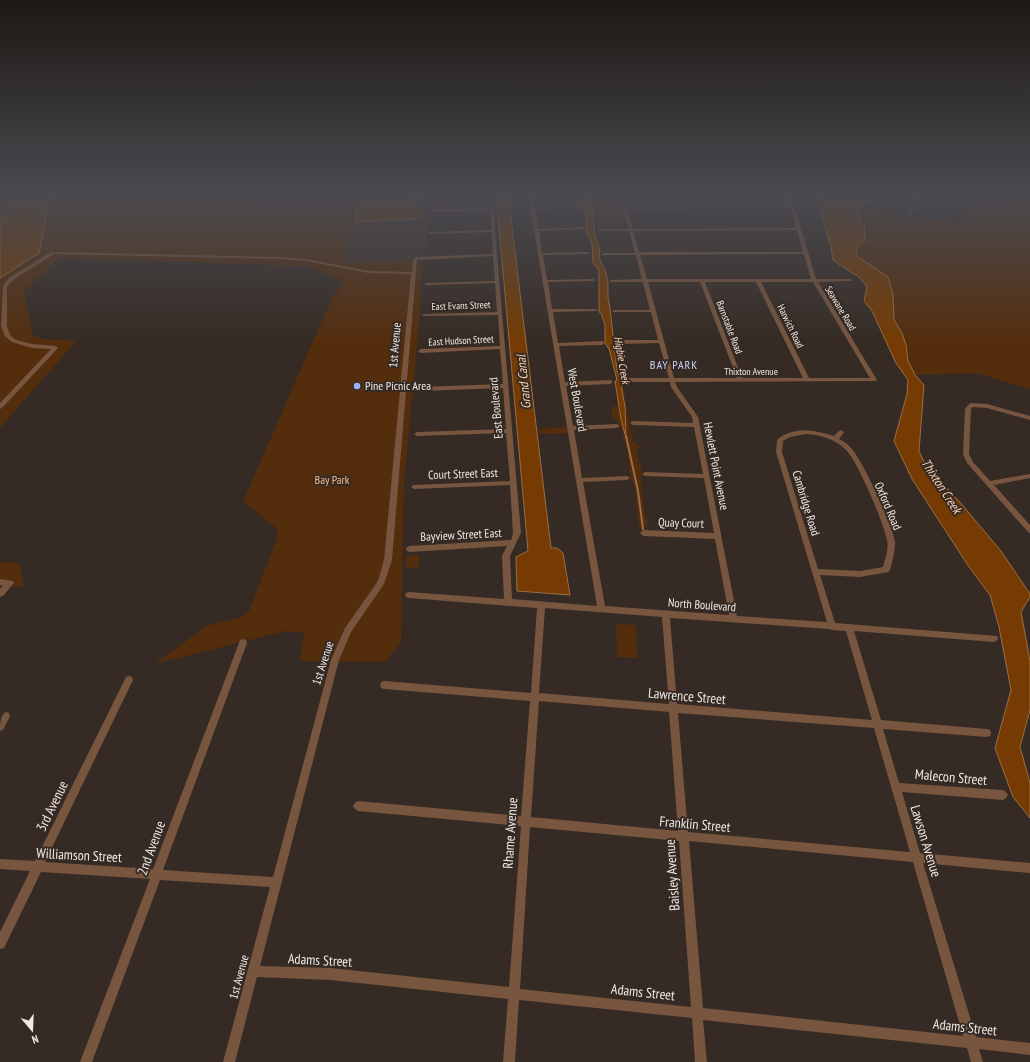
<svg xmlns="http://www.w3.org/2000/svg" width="1030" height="1062" viewBox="0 0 1030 1062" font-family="'PT Sans Narrow',sans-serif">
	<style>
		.built { fill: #423228 }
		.green { fill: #542d0d }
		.water { fill: #753b03; stroke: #9a6f46 }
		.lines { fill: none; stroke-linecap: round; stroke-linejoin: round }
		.stream { stroke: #9a6f46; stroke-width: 2 }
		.minor { fill: #77553e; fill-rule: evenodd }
		.poi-dot { fill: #9fb3fd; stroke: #352b24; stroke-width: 1.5 }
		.labels { text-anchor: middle; stroke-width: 4; stroke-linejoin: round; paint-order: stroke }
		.far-street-label { font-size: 10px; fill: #efe8e3; stroke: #352b24 }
		.far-water-label { font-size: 11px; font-style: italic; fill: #fed3b6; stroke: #352b24 }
		.street-label { font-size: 12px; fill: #efe8e3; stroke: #352b24 }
		.far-quarter-label { font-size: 12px; letter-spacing: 1px; fill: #c5d1fb; stroke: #352b24 }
		.poi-label { font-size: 12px; fill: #efe8e3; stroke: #352b24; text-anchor: start }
		.park-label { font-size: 12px; fill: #f6b68b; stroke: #352b24 }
		.water-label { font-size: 13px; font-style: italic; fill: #fed3b6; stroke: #352b24 }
		.near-street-label { font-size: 14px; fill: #efe8e3; stroke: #352b24 }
	</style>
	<rect width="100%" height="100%" fill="#352b24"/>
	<g class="built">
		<path d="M458,194H496L497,209L457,210L456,198H458Z"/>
		<path d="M405,220L406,224L427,223L425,256L422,262L340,263L355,222Z"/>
	</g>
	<g class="green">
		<path d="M63,194H359L355,222L340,263L422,262L420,312L404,482L401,642L386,662L300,661L304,633L285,631L154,664L207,626L242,617L249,611L278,536L277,530L273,525L243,502L330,302L344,281L307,266L60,258L24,291L33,335L43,339L76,341L0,428V278L39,253L49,203Z"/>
		<path d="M590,194H786L788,198H622L626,217L593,218Z"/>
		<path d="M982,194H1030V389L976,373L915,375L908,361L906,345L902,333L894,320L893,294L888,278L857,256L856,250L865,240L864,226L857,215L861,206L884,211L891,215L912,219L920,216L963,226L976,197Z"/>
		<path d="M456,200L457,210L428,211V207L419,208L417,204Z"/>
		<path d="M618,373L628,381L623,387C624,394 632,441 634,443C636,446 639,446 642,446L636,452L642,471L641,486L645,514L648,523L642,531L639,525L635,488L631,479L627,448L620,425L612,415V406L619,407L626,436L625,407Z"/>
		<path d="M567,427L568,433L539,434L538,429Z"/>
		<path d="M419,555V567L406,568V556Z"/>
		<path d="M0,562L19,563L24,587L0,586Z"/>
		<path d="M616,624L636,625L637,658L617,657Z"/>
	</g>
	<g class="water">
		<path d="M21,194H63L49,203L39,253L0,278V217L8,202Z"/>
		<path d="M359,194H462L414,199L420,210L425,214L420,219L355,222Z"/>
		<path d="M496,194H508L551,548H557L563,553L570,595L517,591L516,557L528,551Z"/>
		<path d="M590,194L595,234L600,251L599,257L606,273L608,283V297L610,308L617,371L620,378L625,407L626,438L621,419L615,381L617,380L609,349L605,343V325L601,313L599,312V270L593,263L592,244L586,230V217L577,195Z"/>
		<path d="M816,194H873L875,197L872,201L861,206L860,212L857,215L864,226L865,240L856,250L857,256L888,277L893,294L894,320L902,333L906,345L908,361L915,375L924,385L919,451L926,466L958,500L1001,551L1030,594V597L1021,612L1030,661V710L1020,747L1030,783V818L1013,797L995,748L1011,690L999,627L990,595L969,567L912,479L894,441L907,394L908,380L896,363L872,311L864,301L867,287L858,276L855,275L833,260L831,247L818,201H819L815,197Z"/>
	</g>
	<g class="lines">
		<path class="stream" d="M626,436L638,491L643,529"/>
		<g class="minor">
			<path d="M528,194H532L534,207L580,206L582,207L580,208L535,209L538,229L584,227L586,228L584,229L539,231L542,253L588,252L590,253L588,254L543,255L547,280L593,279L595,280L593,281L548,282L552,309H596L598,310L596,311L553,312L558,343L602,341L605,343L602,345L559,346L565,382L610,380L613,382L610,384L566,386L573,426L617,424L620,426L617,428L574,430L582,478L627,476L630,478L627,480L583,482L605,606L729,615L715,539L644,536L642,535L640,533L642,531L644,530L714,533L704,478L645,476L642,474L645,472L703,474L694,427L633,425L630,423L633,421L693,423L692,417L671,387L670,382H628L625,380L628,378H669L659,343L619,344L616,342L619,340H658L651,312H614L612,311L614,310H650L643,282H611L609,281L611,280L642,279L636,255H603L601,254L603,253H635L629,231H599L597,230L598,229H629L623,208L625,207L790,206L787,194H791L816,279H850L852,280L850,281L818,282L877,380L876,381L675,382L677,387L698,417L737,616L827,622L776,452L777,440C791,426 817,430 834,436L839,431L841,430L844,432L839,439C843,441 848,444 851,448C862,459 893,526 895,542C895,552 892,564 889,572L860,577L820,575L835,623L997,636L998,638L997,640L994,642L854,631L881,720L987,729L990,730L991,733L990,736L987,737L883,729L899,783L1003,790L1006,792L1008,795L1006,798L1003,800L902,792L920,853L1030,863V873L923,863L976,1037L1030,1043V1055L979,1049L983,1062H971L967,1048L703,1020L707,1062H695L692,1018L519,1000L515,1062H503L508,999L331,980L257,977L235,1062H223L270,887L160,880L92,1062H80L150,879L41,872L4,948L0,949V932L30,871L0,869V859L35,861L126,677L129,676L132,677L133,680L45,862L153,869L239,643L240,640L243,639L246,640L247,643L163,870L273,877L331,660L345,628L378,581L384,560L411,274L369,273L306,261L282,259L54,254L13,280L7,286V326L10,335L16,340L32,344L55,346L58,348L2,408L0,409V403L51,349L32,348L12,342L5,336L1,326L3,286L9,278L51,252L282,257L306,259L369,271L412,272L413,260L416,257L493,254L492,232L430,234L428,233L430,232L492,230L490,210L432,212L430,211L431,210L493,208L521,533L510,556L512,599L597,606ZM791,208L796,228L633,229L627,209ZM797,230L803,252H639L633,231ZM804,254L811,279H647L640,255ZM493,256L495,281L426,283L424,284L426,285L495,283L497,312L424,314L422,315L424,316L498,315L500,346L421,349L418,351L421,353L500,349L503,384L421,387L418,389L421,391L503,388L506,429L417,432L414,434L417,436L506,433L510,481L414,485L411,487L414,489L510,485L513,533L511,540L410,546L407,547L406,549L407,551L410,552L507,546L502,556L504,599L409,592L406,593L405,595L406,597L409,598L537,608L531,693L384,681L381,682L380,685L381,688L384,689L530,701L521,816L358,801L355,803L353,806L355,809L358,811L521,826L509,987L331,968L260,966L339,660L351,632L384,584L392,560L417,260ZM648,282H700L737,378H674ZM705,282H756L803,378H742ZM761,282H813L870,378H809ZM806,434C821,435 834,439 845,449C857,459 884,524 887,540C889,549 885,559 883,567L860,571L818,569L782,452L783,441L790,437ZM545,608L662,617L669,704L539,693ZM670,618L829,629L832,630L846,631L872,720L677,704ZM539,701L669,712L678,831L531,817ZM678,713L874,728L910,852L688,832ZM530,827L679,841L691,1007L520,989ZM689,841L913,862L963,1036L703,1008Z"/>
			<path d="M621,194H625V195L623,196Z"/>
			<path d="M919,194H923L911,215H909L908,214Z"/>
			<path d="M971,403L987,404L1030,416V420L987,408L973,407L971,409L969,454L973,462L990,481L1030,474V478L994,485L1030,525V533L1028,532L967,463L963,454L965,409L969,404Z"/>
			<path d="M0,579L13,581L14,583L3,596L0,597V589L3,585H0Z"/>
			<path d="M6,712L9,713L10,716L3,730L0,731C0,724 0,715 6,712Z"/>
		</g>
	</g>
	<linearGradient id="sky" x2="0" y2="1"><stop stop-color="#1d1814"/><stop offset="0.57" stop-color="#4b4a50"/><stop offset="1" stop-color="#4b4a50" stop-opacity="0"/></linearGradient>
	<rect width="1030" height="343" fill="url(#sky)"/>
	<circle class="poi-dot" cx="357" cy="386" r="4"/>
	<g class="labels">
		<g class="far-street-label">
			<text transform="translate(461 305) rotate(-2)" y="4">East Evans Street</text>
			<text transform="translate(841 308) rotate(59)" y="4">Seawane Road</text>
			<text transform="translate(791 326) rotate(64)" y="4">Harwich Road</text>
			<text transform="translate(730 327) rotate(69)" y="4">Barnstable Road</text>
			<text transform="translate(461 340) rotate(-3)" y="4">East Hudson Street</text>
			<text x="751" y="375">Thixton Avenue</text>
		</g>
		<g class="far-water-label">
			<text transform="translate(622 360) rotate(80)" y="4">Higbie Creek</text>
		</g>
		<g class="street-label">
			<text transform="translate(395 345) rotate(-85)" y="4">1st Avenue</text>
			<text transform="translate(577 400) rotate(80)" y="4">West Boulevard</text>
			<text transform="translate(496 408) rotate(-95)" y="4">East Boulevard</text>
			<text transform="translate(716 466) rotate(79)" y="4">Hewlett Point Avenue</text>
			<text transform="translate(463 474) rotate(-2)" y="4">Court Street East</text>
			<text transform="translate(806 503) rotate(73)" y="4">Cambridge Road</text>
			<text transform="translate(888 506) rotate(67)" y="4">Oxford Road</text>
			<text transform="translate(681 523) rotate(2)" y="4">Quay Court</text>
			<text transform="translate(461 535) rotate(-3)" y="4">Bayview Street East</text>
			<text transform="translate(702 605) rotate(4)" y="4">North Boulevard</text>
			<text transform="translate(323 663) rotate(-72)" y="4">1st Avenue</text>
			<text transform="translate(239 977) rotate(-75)" y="4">1st Avenue</text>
		</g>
		<g class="far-quarter-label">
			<text x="674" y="369">BAY PARK</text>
		</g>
		<g class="poi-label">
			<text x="365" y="390">Pine Picnic Area</text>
		</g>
		<g class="park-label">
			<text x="332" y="484">Bay Park</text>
		</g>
		<g class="water-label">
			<text transform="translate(523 382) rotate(-96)" y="5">Grand Canal</text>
			<text transform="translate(942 486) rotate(57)" y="5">Thixton Creek</text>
		</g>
		<g class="near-street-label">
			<text transform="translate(687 696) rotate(5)" y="5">Lawrence Street</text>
			<text transform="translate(951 777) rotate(5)" y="5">Malecon Street</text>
			<text transform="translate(52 806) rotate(-64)" y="5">3rd Avenue</text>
			<text transform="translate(695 824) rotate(5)" y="5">Franklin Street</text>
			<text transform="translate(510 833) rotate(-86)" y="5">Rhame Avenue</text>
			<text transform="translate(926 841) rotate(73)" y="5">Lawson Avenue</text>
			<text transform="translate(151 848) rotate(-70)" y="5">2nd Avenue</text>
			<text transform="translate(79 855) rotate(3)" y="5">Williamson Street</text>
			<text transform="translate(672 875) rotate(-94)" y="5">Baisley Avenue</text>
			<text transform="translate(320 960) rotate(3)" y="5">Adams Street</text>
			<text transform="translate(643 992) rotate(6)" y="5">Adams Street</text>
			<text transform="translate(965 1027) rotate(6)" y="5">Adams Street</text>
		</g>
	</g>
	<g transform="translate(32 1030) rotate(161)" stroke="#352b24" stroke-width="3" paint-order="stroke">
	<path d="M0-3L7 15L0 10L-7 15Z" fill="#efe8e3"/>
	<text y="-6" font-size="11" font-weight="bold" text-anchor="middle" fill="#efe8e3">N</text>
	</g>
</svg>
